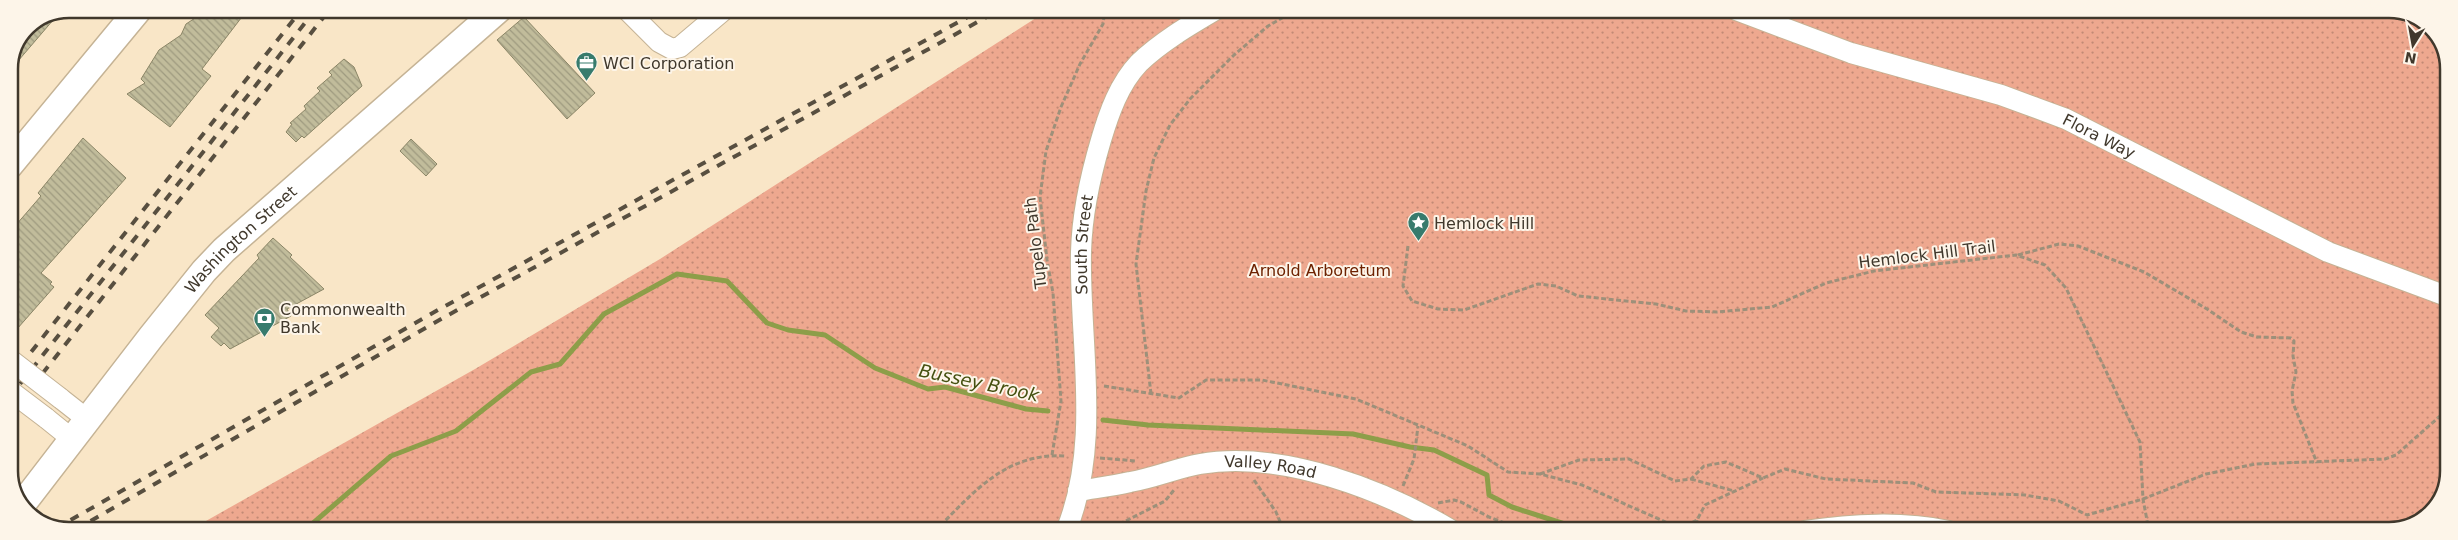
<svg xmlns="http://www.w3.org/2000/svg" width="2458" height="540" viewBox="0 0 2458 540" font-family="'DejaVu Sans',sans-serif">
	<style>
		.park { fill: url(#park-dots) }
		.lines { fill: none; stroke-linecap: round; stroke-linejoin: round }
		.stream { stroke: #8d9e49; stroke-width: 5 }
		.building { fill: url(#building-back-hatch); stroke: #8a8566 }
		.minor-casing { stroke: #c5b395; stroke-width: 22 }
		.major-casing { stroke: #c5b395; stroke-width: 29 }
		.path { stroke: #9d907a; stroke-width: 3; stroke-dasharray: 5 2.5; stroke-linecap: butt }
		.minor { stroke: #fff; stroke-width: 20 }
		.major { stroke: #fff; stroke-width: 26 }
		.rail { stroke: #584f40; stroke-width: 4; stroke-dasharray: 9 9; stroke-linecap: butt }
		.minor-bridge-casing { stroke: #c5b395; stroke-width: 22; stroke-linecap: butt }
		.minor-bridge { stroke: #fff; stroke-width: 20 }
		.labels { text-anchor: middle; stroke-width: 4; stroke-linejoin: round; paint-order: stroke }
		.poi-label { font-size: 16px; fill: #40382c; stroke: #fdf5e9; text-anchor: start }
		.street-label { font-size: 16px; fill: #40382c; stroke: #fdf5e9 }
		.park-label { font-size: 16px; fill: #6e2201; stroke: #fdf5e9 }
		.water-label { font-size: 18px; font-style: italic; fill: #455010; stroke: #fdf5e9 }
		.rim { fill: none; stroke: #40382c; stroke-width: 2.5 }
	</style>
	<defs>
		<pattern id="park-dots" width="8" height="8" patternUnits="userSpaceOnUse" patternTransform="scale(1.25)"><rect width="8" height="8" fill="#eea88f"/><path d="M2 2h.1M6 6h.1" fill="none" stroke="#c28a75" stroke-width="1.8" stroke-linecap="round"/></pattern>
		<pattern id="building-back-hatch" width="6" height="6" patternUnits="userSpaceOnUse" patternTransform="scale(1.25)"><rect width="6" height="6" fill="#c1bc9b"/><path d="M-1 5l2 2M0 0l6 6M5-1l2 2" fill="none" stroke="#9e9a7f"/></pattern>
	</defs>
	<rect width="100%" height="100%" fill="#f9e6c7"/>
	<path class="park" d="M1050,9L2402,10L2435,29L2449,64L2448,484L2429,517L2390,531L190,530L475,369L660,259Z"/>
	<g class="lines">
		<g class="stream">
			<path d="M1103,420L1148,425L1353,434L1410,447L1434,450L1487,475L1489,495L1512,507L1571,526L1574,531"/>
			<path d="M305,530L391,456L456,431L531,372L560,364L604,314L677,274L727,281L767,323L788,330L825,335L875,368L928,389L945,387L1026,409L1048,411"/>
		</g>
	</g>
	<g class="building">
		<path d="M209,9H248L202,69L211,76L170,127L127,94L145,83L141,79L159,50L181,35L186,24Z"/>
		<path d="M60,12L12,68L9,66L26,26Z"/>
		<path d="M524,17L595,93L567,119L497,40Z"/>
		<path d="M344,59L354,67L362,86L304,138L302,136L296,142L286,132L292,124L290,123L306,109L304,106L320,91L317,88L332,75L329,72Z"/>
		<path d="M83,138L126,178L41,273L52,282L50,284L54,287L17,329L9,322V233L41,196L38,193Z"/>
		<path d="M411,139L437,164L426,176L400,151Z"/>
		<path d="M273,238L292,255L290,257L324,289L287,309L291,316L230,349L224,343L221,346L211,337L219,328L205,315L259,258L257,255Z"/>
	</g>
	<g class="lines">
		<defs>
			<g id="minor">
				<path d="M626,9L659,42L672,49L680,47L725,9"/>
				<path id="s1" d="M1736,10L1851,53L2001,95L2066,119L2328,252L2449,297"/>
				<path d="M60,398L88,420"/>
				<path d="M46,418L72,439"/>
				<path id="s2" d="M1078,491C1095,488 1113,486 1130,482C1154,478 1177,468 1200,464C1282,450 1384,490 1453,531"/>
				<path id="s3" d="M1066,531C1102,443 1079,343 1081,252C1082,213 1090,177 1101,140C1109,113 1119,84 1139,63C1162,41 1190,25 1217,9"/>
				<path d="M1805,531C1853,524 1901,521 1949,531"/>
			</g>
			<g id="major">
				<path d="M9,166L139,9"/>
				<path id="s4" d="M21,506L151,337L204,271L224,250L499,9"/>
			</g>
		</defs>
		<use href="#minor" class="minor-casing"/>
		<use href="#major" class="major-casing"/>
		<g class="path">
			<path d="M1408,246L1403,286L1412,301L1438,309L1464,310L1538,284L1556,286L1578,296L1656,304L1686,311L1717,312L1772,307L1826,283L1874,271L2016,255L2045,265L2066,288L2140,442L2143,499L2149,531"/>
			<path d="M2018,255L2059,244L2078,246L2144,272L2207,309L2241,332L2257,337L2291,338L2294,341L2293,356L2296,372L2292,391L2293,403L2317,463"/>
			<path d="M1104,386L1179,398L1206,380H1262L1356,399L1468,446L1508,472L1540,474L1582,485L1670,524L1672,531"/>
			<path d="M1151,394L1136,264L1146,191L1154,158L1170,125L1190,99L1234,55L1268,26L1298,9"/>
			<path d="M1052,455L1061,401L1053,293L1047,260L1040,197L1046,151L1061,107L1080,64L1103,24L1105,9"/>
			<path d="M1100,458L1136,461"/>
			<path d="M1540,474L1579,460L1629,459L1675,481L1691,479L1704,466L1726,462L1763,478L1785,469L1826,479L1913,483L1936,492L2025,495L2059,501L2087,515L2143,499L2206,474L2255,464L2385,459L2396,455L2448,409"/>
			<path d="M1691,479L1734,491"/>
			<path d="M1254,480L1276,512L1284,531"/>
			<path d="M1403,486L1414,459L1418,426"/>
			<path d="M1438,503L1454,500L1461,502L1489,517L1525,531"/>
			<path d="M1670,524L1687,525L1697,520L1705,505L1763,478"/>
			<path d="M935,531C974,492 1006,452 1066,456"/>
			<path d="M1106,531L1165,501L1174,490"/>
			<path d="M1696,531L1697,520"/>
		</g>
		<use href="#minor" class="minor"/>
		<use href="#major" class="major"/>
		<g class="rail">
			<path d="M9,380L302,9"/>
			<path d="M9,398L316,9"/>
			<path d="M9,416L330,9"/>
			<path d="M55,529L438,310L982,9"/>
			<path d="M75,530L443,318L1001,9"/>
		</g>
		<defs>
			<g id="minor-bridge">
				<path d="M12,361L60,398"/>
				<path d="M9,390L46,418"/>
			</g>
		</defs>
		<use href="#minor-bridge" class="minor-bridge-casing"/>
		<use href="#minor-bridge" class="minor-bridge"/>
	</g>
	<defs>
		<symbol id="office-pin" viewBox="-11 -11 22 30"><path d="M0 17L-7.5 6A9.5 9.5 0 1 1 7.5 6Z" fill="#377b6d" stroke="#fdf5e9"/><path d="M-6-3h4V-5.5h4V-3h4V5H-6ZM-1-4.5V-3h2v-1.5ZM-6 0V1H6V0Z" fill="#fff"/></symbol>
		<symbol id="sight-pin" viewBox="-11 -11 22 30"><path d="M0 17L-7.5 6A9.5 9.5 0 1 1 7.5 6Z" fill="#377b6d" stroke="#fdf5e9"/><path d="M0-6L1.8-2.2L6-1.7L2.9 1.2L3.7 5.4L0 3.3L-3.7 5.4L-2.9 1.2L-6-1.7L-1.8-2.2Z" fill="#fff"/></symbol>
		<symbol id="bank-pin" viewBox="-11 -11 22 30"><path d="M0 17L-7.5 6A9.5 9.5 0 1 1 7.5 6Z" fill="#377b6d" stroke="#fdf5e9"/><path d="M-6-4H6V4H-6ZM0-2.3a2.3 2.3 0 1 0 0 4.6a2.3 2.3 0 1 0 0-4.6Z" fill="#fff"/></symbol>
	</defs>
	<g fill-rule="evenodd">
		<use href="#office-pin" x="574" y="50" width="25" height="34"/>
		<use href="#sight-pin" x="1406" y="210" width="25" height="34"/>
		<use href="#bank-pin" x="252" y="306" width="25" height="34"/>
	</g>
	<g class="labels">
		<g class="poi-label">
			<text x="603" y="69">WCI Corporation</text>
			<text x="1434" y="229">Hemlock Hill</text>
			<text x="280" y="315">Commonwealth<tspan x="280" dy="18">Bank</tspan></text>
		</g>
		<g class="street-label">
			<text dy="6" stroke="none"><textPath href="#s1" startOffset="385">Flora Way</textPath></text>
			<text dy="6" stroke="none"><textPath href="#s4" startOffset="346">Washington Street</textPath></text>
			<text transform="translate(1035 243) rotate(-97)" y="6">Tupelo Path</text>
			<text dy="6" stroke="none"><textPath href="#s3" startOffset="289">South Street</textPath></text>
			<text transform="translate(1927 254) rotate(-7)" y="6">Hemlock Hill Trail</text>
			<text dy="6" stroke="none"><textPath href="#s2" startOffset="196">Valley Road</textPath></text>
		</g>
		<g class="park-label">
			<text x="1320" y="276">Arnold Arboretum</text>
		</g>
		<g class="water-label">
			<text transform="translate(979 383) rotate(12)" y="6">Bussey Brook</text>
		</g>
	</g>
	<path d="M0 0H2458V540H0ZM69 18H2389A51 51 0 0 1 2440 69V471A51 51 0 0 1 2389 522H69A51 51 0 0 1 18 471V69A51 51 0 0 1 69 18Z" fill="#fdf5e9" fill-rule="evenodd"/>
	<path class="rim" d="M69 18H2389A51 51 0 0 1 2440 69V471A51 51 0 0 1 2389 522H69A51 51 0 0 1 18 471V69A51 51 0 0 1 69 18Z"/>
	<g transform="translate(2413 45) rotate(191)" stroke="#fdf5e9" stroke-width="4" paint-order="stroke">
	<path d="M0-4L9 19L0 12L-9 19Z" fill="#40382c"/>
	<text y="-8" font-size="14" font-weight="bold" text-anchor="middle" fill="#40382c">N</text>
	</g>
</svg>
